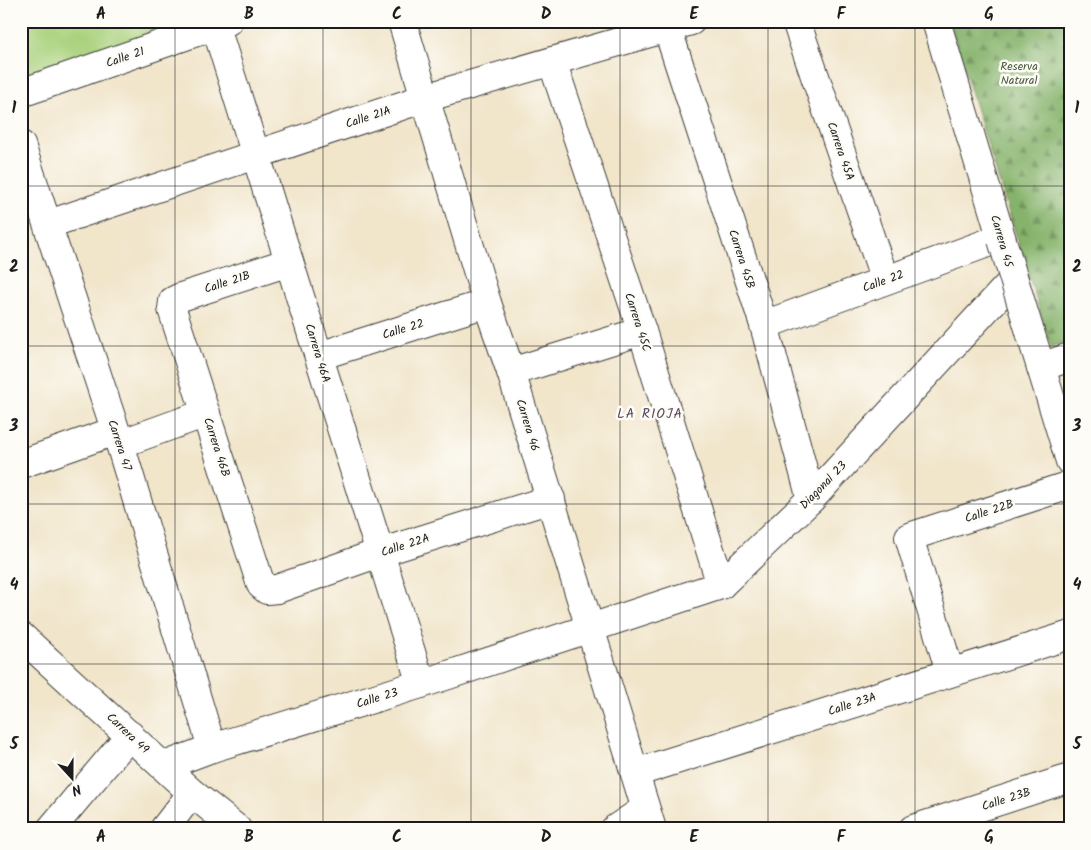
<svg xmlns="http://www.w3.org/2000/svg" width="1091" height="850" viewBox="0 0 1091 850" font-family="Kalam,sans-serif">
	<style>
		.forest { fill: url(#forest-firs); stroke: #516844 }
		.park { fill: #a9d17c; stroke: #62764c }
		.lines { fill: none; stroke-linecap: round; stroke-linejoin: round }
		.minor-casing { stroke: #3c3a36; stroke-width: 30 }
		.minor { stroke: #fff; stroke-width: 28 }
		.minor-bridge-casing { stroke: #3c3a36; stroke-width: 30; stroke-linecap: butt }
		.minor-bridge { stroke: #fff; stroke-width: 28 }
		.grid { fill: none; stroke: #1c1c1c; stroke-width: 1; stroke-opacity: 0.55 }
		.labels { text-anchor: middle; stroke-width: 5; stroke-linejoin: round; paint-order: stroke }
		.street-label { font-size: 12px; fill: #1c1c1c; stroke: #fdfcf7 }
		.park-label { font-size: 12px; fill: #4d5b3e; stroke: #fdfcf7 }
		.neighbourhood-label { font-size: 14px; letter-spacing: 1px; fill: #5f4b61; stroke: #fdfcf7 }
		.neatline { fill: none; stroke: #1c1c1c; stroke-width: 2 }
		.grid-label { font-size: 16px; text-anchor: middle; font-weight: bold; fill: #1c1c1c }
	</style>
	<defs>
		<pattern id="forest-firs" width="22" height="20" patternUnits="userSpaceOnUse" patternTransform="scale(1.25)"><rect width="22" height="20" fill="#86b36c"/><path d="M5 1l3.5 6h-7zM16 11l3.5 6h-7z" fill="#6d9158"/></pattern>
	</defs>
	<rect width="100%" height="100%" fill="#fdfcf7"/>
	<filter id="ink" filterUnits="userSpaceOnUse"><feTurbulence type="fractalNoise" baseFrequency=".02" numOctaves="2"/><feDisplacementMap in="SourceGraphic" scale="10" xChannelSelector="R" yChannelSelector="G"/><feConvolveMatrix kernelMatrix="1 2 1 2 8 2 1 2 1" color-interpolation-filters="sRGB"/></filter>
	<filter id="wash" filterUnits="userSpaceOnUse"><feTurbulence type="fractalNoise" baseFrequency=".0096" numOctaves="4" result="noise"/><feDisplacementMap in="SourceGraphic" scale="20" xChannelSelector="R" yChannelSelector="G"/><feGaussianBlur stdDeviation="1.12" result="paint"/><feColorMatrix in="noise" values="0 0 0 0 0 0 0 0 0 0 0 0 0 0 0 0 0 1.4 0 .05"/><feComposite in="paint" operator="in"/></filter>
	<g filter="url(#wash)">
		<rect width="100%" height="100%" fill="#f1e5ca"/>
		<path class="forest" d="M949,21H1070V340L1051,347Z"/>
		<path class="park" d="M21,21H190L30,82L21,56Z"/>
	</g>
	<g filter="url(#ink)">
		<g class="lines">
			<defs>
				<g id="minor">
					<path d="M214,21L421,684"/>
					<path d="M402,21L487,303L511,372L652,829"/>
					<path d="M665,21L764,325L811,499"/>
					<path d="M796,21L885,280"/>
					<path d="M936,21L1002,240"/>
					<path d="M552,61L642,331L721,585"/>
					<path d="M21,93L228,21"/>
					<path d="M21,145L120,444L212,748"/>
					<path d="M49,224L425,98L691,21"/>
					<path d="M289,262L181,297L173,301L172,309L261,585L267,590L277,589L379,553L551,499"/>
					<path d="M764,325L1001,238"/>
					<path d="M1030,332L1070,461"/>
					<path d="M319,356L487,303"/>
					<path d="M1041,367L1070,357"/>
					<path d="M511,372L642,331"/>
					<path d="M120,444L206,413"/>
					<path d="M21,464L115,431"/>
					<path d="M21,636L192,793L237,829"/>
					<path d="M950,672L909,537L1070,485"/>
					<path d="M164,766L212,748L421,684L721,585L811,499L1014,279"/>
					<path d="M635,773L1070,635"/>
					<path d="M51,829L130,735"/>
					<path d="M164,829L192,793"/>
					<path d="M615,829L645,809"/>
					<path d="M913,829L1070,778"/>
				</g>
			</defs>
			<use href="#minor" class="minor-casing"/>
			<use href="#minor" class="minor"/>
			<defs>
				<path id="minor-bridge" d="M1002,240L1030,332"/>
			</defs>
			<use href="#minor-bridge" class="minor-bridge-casing"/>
			<use href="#minor-bridge" class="minor-bridge"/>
		</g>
	</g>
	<path class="grid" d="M175,21V829M323,21V829M471,21V829M620,21V829M768,21V829M915,21V829M21,186H1070M21,346H1070M21,504H1070M21,664H1070"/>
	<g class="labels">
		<g class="street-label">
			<text transform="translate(125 57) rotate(-19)" y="4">Calle 21</text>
			<text transform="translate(368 117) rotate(-18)" y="4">Calle 21A</text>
			<text transform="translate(841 151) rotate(71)" y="4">Carrera 45A</text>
			<text transform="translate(1002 241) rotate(74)" y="4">Carrera 45</text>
			<text transform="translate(742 259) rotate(72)" y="4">Carrera 45B</text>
			<text transform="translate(883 281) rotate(-20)" y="4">Calle 22</text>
			<text transform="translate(227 282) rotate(-18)" y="4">Calle 21B</text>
			<text transform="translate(638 322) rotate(72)" y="4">Carrera 45C</text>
			<text transform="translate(403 329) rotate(-17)" y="4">Calle 22</text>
			<text transform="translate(318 353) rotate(73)" y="4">Carrera 46A</text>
			<text transform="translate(528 425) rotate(73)" y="4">Carrera 46</text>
			<text transform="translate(120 445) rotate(72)" y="4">Carrera 47</text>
			<text transform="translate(217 447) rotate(72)" y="4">Carrera 46B</text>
			<text transform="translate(823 485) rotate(-46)" y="4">Diagonal 23</text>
			<text transform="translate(989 511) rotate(-18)" y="4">Calle 22B</text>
			<text transform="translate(405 545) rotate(-18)" y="4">Calle 22A</text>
			<text transform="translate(377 698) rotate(-17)" y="4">Calle 23</text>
			<text transform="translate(852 704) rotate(-18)" y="4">Calle 23A</text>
			<text transform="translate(128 733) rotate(43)" y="4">Carrera 49</text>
			<text transform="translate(1006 799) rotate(-18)" y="4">Calle 23B</text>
		</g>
		<g class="park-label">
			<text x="1019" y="70">Reserva<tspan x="1019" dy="14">Natural</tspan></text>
		</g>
		<g class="neighbourhood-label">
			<text x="650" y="418">LA RIOJA</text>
		</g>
	</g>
	<rect width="1091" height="850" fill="none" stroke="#fdfcf7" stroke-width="55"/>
	<g transform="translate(72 778) rotate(159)" stroke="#fdfcf7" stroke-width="4" paint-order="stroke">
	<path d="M0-4L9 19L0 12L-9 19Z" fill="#1c1c1c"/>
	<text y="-8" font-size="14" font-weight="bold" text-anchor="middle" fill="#1c1c1c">N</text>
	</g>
	<rect x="28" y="28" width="1036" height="794" class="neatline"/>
	<g class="grid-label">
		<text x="101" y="19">A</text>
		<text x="249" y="19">B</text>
		<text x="397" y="19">C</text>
		<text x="546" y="19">D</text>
		<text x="694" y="19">E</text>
		<text x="841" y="19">F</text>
		<text x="989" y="19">G</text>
		<text x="14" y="113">1</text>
		<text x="1077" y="113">1</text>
		<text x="14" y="272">2</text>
		<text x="1077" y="272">2</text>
		<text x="14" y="431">3</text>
		<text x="1077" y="431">3</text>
		<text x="14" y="590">4</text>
		<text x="1077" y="590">4</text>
		<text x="14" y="749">5</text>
		<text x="1077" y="749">5</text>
		<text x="101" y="842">A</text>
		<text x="249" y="842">B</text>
		<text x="397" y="842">C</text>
		<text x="546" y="842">D</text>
		<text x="694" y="842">E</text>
		<text x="841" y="842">F</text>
		<text x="989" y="842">G</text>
	</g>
</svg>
